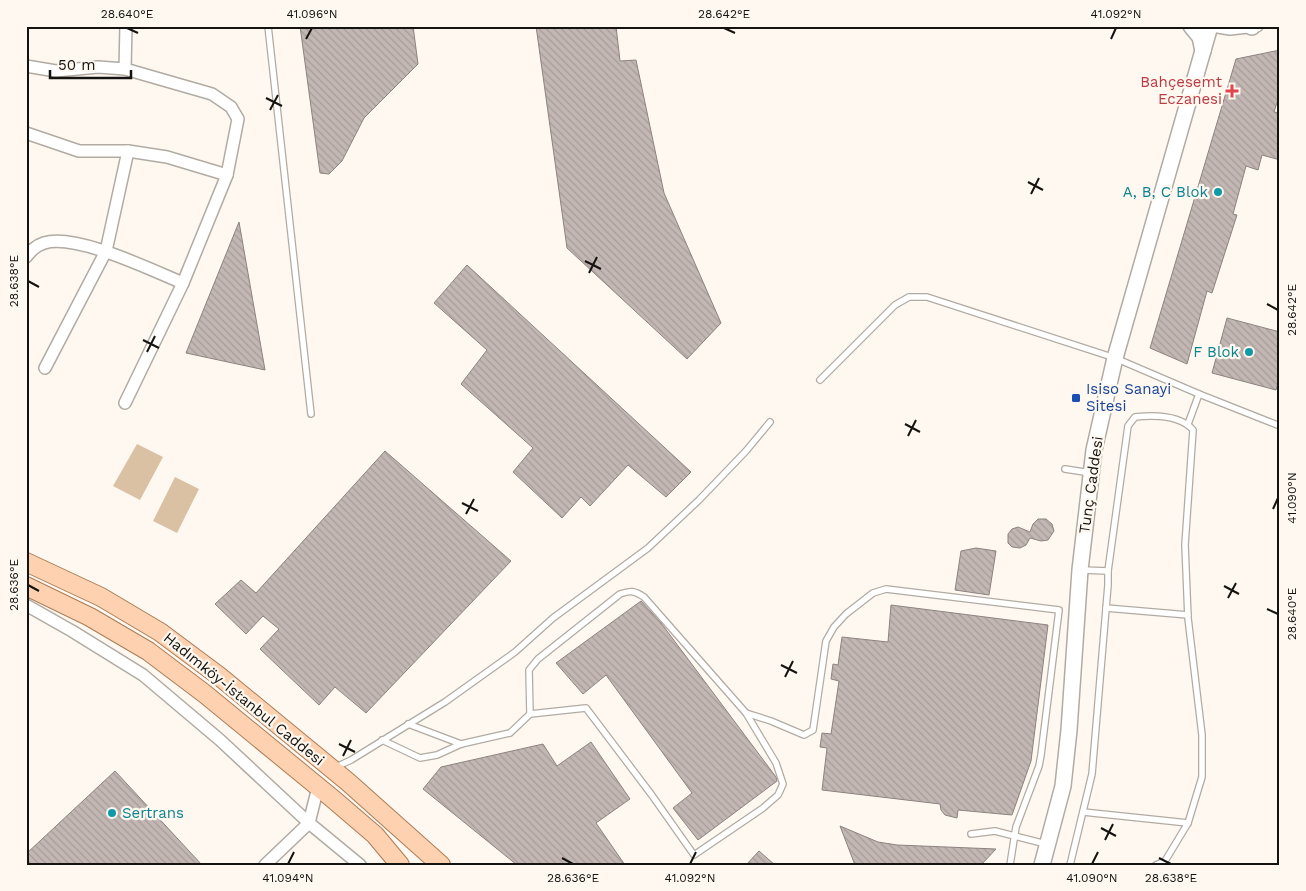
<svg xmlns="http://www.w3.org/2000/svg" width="1306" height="891" viewBox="0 0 1306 891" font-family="'Work Sans',sans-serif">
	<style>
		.pitch { fill: #dbc1a4 }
		.building { fill: url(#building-back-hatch); stroke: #8e8280 }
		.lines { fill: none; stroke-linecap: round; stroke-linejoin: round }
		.lane-casing { stroke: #b2aba3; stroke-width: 8 }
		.street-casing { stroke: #b2aba3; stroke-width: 14 }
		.secondary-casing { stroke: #b2aba3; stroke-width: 18 }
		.primary-casing { stroke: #ac7c56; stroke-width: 20 }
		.lane { stroke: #fff; stroke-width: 5.5 }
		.street { stroke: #fff; stroke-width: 11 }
		.secondary { stroke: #fff; stroke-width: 15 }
		.primary { stroke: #fed2b0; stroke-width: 18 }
		.ticks { fill: none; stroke: #151310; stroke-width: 2 }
		.health-dot { fill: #e0444e; stroke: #fef8f0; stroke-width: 2 }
		.culture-dot { fill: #0f9aa8; stroke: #fef8f0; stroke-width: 2 }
		.transit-dot { fill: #1a4fb4; stroke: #fef8f0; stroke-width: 2 }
		.labels { text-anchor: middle; stroke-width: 4.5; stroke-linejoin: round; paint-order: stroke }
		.health-label { font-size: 15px; fill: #be3a42; stroke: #fef8f0; text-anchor: end }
		.culture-label { font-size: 15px; fill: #0d838f; stroke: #fef8f0; text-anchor: end }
		.transit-label { font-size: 15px; fill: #164399; stroke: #fef8f0; text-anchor: start }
		.street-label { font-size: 15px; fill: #151310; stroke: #fef8f0 }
		.neatline { fill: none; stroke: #151310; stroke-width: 2 }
		.ticks-label { font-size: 12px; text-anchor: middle; fill: #151310 }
	</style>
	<defs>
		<pattern id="building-back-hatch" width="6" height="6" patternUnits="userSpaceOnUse" patternTransform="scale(1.25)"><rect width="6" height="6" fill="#c3b7b4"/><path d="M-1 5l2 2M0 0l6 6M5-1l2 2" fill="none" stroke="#a79c9a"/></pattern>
	</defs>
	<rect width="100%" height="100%" fill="#fef8f0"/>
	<g class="pitch">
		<path d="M137,444L163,457L140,500L113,486Z"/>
		<path d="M175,477L199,489L177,533L153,521Z"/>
	</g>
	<g class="building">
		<path d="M300,26H413L418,64L364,118L342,161L329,174L320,173Z"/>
		<path d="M536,26H616L620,61L636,60L664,193L721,323L687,359L567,248Z"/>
		<path d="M1280,50V93L1274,112L1280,113V160L1262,155L1258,170L1246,166L1233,214L1237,215L1212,293L1207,291L1187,364L1150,348L1236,59Z"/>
		<path d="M239,222L265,370L186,353Z"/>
		<path d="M467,265L691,472L666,497L628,465L590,506L581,497L562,518L513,472L533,448L461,384L487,350L434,303Z"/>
		<path d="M1227,318L1280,332V377L1276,390L1212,373Z"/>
		<path d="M385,451L511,561L366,713L335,687L319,705L260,649L279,629L263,616L246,634L215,604L241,580L256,593Z"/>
		<path d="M1038,519H1046L1052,524L1054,531L1048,540L1041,541L1030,538L1026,545L1020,548L1012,547L1008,543V534L1012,529L1018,527L1030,532L1033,524Z"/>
		<path d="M976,548L996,551L989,595L955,590L961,551Z"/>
		<path d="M641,601L661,623L776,777L777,781L698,840L673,808L692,793L606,675L583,694L556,663Z"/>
		<path d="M891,605L1048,625L1031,761L1012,815L958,810L957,818L945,815L941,810L940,804L822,790L827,748L820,747L822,733L831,734L839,681L831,679L833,664L838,665L842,637L888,642Z"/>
		<path d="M591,742L630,799L596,823L625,865H517L423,789L441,767L543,744L557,766Z"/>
		<path d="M115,771L202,865H26V854Z"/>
		<path d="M840,826L878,842L897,845L996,849L981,865H855Z"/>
		<path d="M759,851L775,865H746Z"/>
	</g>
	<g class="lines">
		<defs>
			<g id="lane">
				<path d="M268,26L311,414"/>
				<path d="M820,380L895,305L909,297H927L1115,358L1199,394L1280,426"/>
				<path d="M1188,424L1199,394"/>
				<path d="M1065,469L1091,473"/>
				<path d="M1108,571L1128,426L1135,417C1154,415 1180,415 1193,430L1185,545L1188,618L1202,735V777L1188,823L1165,861L1156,865"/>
				<path d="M1106,608L1188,615"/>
				<path d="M746,713L771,721L804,735L813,730L826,641L834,627L846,614L873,593L886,589L1059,610L1041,755L1039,766L1016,827L1010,865"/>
				<path d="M408,724L461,744"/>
				<path d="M382,740L420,758L437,755L461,744L510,733L530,714L586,708L651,794L694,855L763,808L778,795L783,784L776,763L746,713L644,597C635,591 631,590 620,594L538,659L529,670L530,714"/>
				<path d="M334,768L351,760L445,702L515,652L553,618L648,548L699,500L746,451L770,422"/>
				<path d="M1083,812L1188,823"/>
				<path d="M971,834L995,831L1046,844"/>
				<path d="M1070,865L1092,774L1108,585V571L1082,570"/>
			</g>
			<g id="street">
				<path d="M1212,26L1230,29L1257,26"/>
				<path d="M26,66L56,71L98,67L125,69L212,94L231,107L238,119L227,175L183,283L125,403"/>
				<path d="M125,69L126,26"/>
				<path d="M26,133L79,151H128L167,157L227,175"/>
				<path d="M26,257C31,251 35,246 44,243C76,233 151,270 183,283"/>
				<path d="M45,368L106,251L128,151"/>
				<path d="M26,605L72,631L143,675L220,740L309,823L360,865"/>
				<path d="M265,865L309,823L318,787"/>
			</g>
			<g id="secondary">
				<path d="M1191,26L1200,37L1203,51"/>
				<path d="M1250,26L1252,27"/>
				<path d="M1042,865L1063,786L1069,730L1080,570L1094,450L1115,358L1210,26"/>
			</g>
			<g id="primary">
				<path d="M26,562L101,597L160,632L219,676L348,782L441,865"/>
				<path d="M26,586L90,617L148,651L205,694L333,799L375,835L400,865"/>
			</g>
		</defs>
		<use href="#lane" class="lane-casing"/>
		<use href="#street" class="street-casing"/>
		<use href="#secondary" class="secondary-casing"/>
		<use href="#primary" class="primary-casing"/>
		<use href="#lane" class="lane"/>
		<use href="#street" class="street"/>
		<use href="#secondary" class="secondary"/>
		<use href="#primary" class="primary"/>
	</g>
	<path class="ticks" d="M127,28L138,33M724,28L735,33M306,39L312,28M1111,39L1116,28M266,98L282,106M270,110L278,95M1028,182L1043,190M1031,194L1039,178M585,261L601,269M589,273L597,257M28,281L39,287M1267,304L1278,310M143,340L159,348M147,352L155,336M905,424L920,432M908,436L916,420M462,503L478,511M1273,509L1278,498M466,514L474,499M28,585L39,591M1224,586L1239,594M1228,598L1236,583M1267,609L1278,614M781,665L797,673M785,677L793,661M339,744L355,752M343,756L351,740M1101,828L1116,836M1105,840L1113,824M562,858L573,864M1159,858L1171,864M288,864L294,852M690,864L696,852M1092,864L1098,852"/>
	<path class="health-dot" d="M1229.5 83.5h5v5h5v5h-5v5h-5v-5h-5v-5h5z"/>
	<g class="culture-dot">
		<circle cx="1218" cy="192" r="5"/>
		<circle cx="1249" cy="352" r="5"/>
		<circle cx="112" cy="813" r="5"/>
	</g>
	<rect class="transit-dot" x="1071" y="393" width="10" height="10" rx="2.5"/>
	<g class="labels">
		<g class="health-label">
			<text x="1222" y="87">Bahçesemt<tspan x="1222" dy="17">Eczanesi</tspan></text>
		</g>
		<g class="culture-label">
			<text x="1208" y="197">A, B, C Blok</text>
			<text x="1239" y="357">F Blok</text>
			<text x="122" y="818" text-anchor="start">Sertrans</text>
		</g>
		<g class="transit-label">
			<text x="1086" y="394">Isiso Sanayi<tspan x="1086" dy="17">Sitesi</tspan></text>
		</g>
		<g class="street-label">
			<text transform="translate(1091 485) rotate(-82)" y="5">Tunç Caddesi</text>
			<text transform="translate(244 699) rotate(39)" y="5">Hadımköy-İstanbul Caddesi</text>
		</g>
	</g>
	<rect width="1306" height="891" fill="none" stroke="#fef8f0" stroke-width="55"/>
	<path d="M50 70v8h81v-8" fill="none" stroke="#151310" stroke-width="2.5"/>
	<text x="58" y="70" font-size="15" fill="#151310" stroke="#fef8f0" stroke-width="4" paint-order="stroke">50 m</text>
	<rect x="28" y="28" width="1250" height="836" class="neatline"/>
	<g class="ticks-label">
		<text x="127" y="18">28.640°E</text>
		<text x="312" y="18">41.096°N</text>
		<text x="724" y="18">28.642°E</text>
		<text x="1116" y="18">41.092°N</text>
		<text transform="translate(14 281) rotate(-90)" y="4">28.638°E</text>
		<text transform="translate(1292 310) rotate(-90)" y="4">28.642°E</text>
		<text transform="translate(1292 498) rotate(-90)" y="4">41.090°N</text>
		<text transform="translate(14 585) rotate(-90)" y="4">28.636°E</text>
		<text transform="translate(1292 614) rotate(-90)" y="4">28.640°E</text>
		<text x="288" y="882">41.094°N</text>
		<text x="573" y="882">28.636°E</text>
		<text x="690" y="882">41.092°N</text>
		<text x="1092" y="882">41.090°N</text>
		<text x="1171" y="882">28.638°E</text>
	</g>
</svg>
